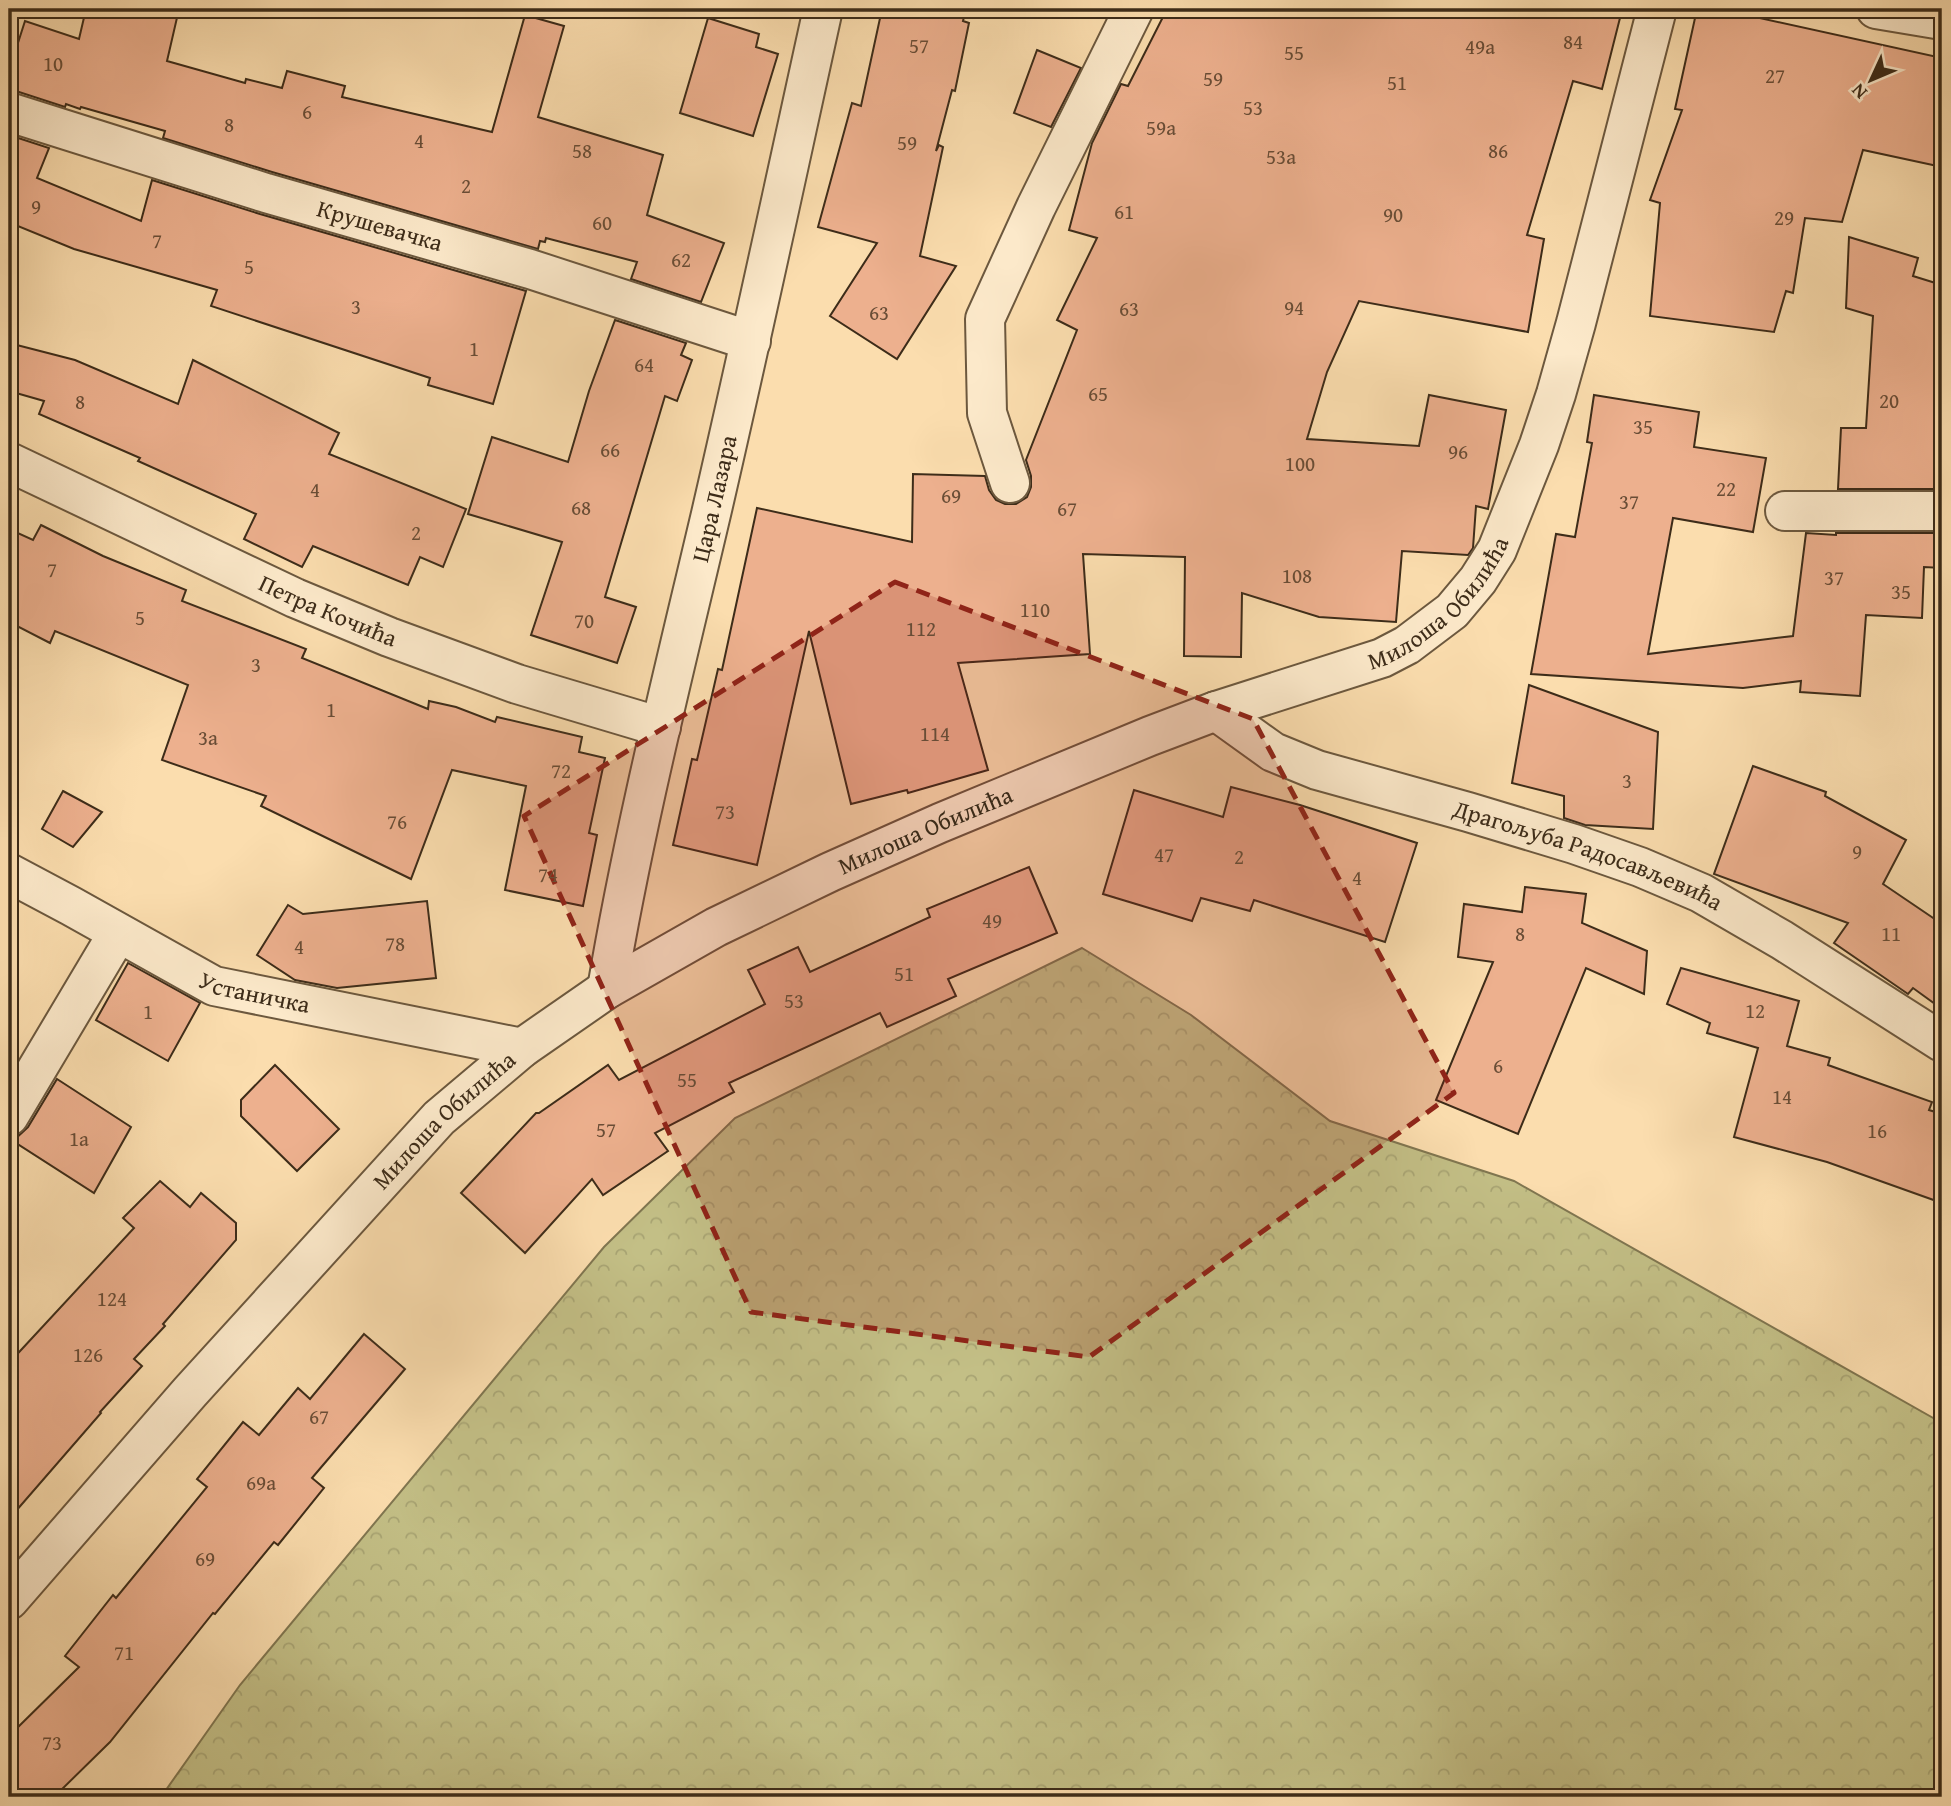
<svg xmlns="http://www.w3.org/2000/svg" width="1951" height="1806" viewBox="0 0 1951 1806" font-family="'Gentium Book Plus',serif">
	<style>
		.forest { fill: url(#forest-crowns); stroke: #807650; stroke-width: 2 }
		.building { fill: #edb08e; stroke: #3d2c19; stroke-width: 2 }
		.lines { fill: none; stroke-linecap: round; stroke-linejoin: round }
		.minor-casing { stroke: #6c583e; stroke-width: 42 }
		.minor { stroke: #fce9ca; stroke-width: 38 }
		.marked { fill: #8f2418; fill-opacity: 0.2; stroke: #8f2418; stroke-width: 5; stroke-dasharray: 14 9; stroke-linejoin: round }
		.labels { text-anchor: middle; stroke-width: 6; stroke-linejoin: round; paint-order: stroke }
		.number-label { font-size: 21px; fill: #694d36 }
		.street-label { font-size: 24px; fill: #3d2c19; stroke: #fce9ca }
	</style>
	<defs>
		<pattern id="forest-crowns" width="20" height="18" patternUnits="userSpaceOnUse" patternTransform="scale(1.75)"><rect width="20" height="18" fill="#c3bf86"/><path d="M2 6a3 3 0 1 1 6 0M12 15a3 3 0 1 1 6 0" fill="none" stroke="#a8a473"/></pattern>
	</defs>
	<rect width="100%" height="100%" fill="#fbddae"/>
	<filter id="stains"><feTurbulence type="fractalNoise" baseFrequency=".00286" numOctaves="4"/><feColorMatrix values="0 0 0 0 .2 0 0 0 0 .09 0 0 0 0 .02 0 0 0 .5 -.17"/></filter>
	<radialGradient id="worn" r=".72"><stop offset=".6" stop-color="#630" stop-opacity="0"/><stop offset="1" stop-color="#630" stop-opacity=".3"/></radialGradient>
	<path class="forest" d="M1082,948L1191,1015L1330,1121L1514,1181L1942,1423V1797H161L240,1685L604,1247L735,1118Z"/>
	<g class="building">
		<path d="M86,9H179L167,61L245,83L246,79L282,88L287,71L345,86L342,97L492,132L525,15L564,26L538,117L663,155L647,215L724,243L701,302L631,279L637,262L546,238L545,242L540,241L538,249L272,172L163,138L165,131L81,107L80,109L66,104L65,107L16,91H9V71L25,21L79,39Z"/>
		<path d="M882,9H966L963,21L969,23L955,91L952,90L936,151L939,145L943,147L920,256L956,266L897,359L830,316L877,243L818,227L852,103L861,106Z"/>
		<path d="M1167,9H1600L1621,14L1602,89L1573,81L1527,235L1544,239L1528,332L1359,301L1327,372L1307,439L1419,446L1429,395L1506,410L1488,509L1476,506L1473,548L1468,555L1402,551L1396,622L1319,617L1242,593L1241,657L1184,656L1185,557L1083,554L1090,654L958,663L988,770L908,793L907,790L851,804L809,631L757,865L673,845L692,759L697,760L718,669L722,670L757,508L912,542L913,474L985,476L989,490L996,500L1005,504H1016L1027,497L1031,487V476L1026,460L1077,330L1057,320L1097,238L1069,230L1092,143L1121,84L1128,86Z"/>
		<path d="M1697,9H1719L1942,58V167L1863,150L1842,222L1805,218L1793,293L1786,291L1774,332L1650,316L1660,203L1650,200L1682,110L1675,109Z"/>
		<path d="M708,18L759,34L756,47L778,54L753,136L680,113Z"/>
		<path d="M1037,50L1081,68L1051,127L1014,113Z"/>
		<path d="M9,135L49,148L37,178L141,221L152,180L260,214L526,291L493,404L428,385L430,378L211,306L217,290L74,249L18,226L11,243L9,242Z"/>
		<path d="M1849,237L1918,258L1913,276L1942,285V489H1838L1841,428H1866L1873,316L1846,308Z"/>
		<path d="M615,320L686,343L681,355L692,360L677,401L665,396L605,597L636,607L617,663L531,635L562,542L468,514L492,437L568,462L589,391Z"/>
		<path d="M9,343L75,360L178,404L193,360L339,433L329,454L466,509L443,567L420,557L408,585L313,546L302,567L244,539L256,514L138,461L140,458L39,414L44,401L9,391Z"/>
		<path d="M1594,395L1699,412L1694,447L1766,458L1753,532L1673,518L1648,654L1793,636L1806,533L1836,535V533H1942V568L1924,567L1922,618L1866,615L1860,696L1800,692L1801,681L1743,688L1531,674L1556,534L1575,537L1592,443L1587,442Z"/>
		<path d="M41,525L103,556L186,590L182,601L306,649L302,658L428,709L429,701L456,707L495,722L497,717L582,737L579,752L605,758L589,833L597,835L583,906L505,890L526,786L452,770L411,879L261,806L266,796L162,760L188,685L55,631L50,643L9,622V529L33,540Z"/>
		<path d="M1529,685L1658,732L1653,829L1585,825L1564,818V796L1512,783Z"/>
		<path d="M1753,766L1826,792L1825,796L1906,840L1883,884L1942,924V1009L1913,988L1908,994L1834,943L1848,923L1714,874Z"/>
		<path d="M1231,787L1300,805L1417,843L1385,942L1254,900L1250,911L1201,898L1192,921L1103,894L1134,790L1223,817Z"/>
		<path d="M63,791L102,812L73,847L42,829Z"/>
		<path d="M1029,867L1057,933L948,979L956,996L887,1027L880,1013L729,1083L734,1092L655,1133L668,1151L603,1195L592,1179L525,1253L461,1193L536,1113H539L608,1065L619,1080L765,1004L748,970L798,947L810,972L930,917L927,909Z"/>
		<path d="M1525,887L1586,894L1582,923L1647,951L1644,994L1586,968L1518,1134L1436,1100L1493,962L1458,957L1464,904L1522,912Z"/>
		<path d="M427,901L436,978L337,988L295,980L257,955L288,905L303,914Z"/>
		<path d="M128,963L200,1003L168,1061L96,1020Z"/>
		<path d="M1681,968L1799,1001L1787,1046L1830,1058L1828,1065L1932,1102L1929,1110L1942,1114V1203L1827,1162L1734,1137L1758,1048L1707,1033L1710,1023L1667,1004Z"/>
		<path d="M275,1065L339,1129L297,1171L241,1116V1100Z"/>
		<path d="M57,1079L131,1127L94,1193L13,1141L28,1127Z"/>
		<path d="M160,1181L190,1207L201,1193L236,1223V1240L163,1324L165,1326L134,1359L142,1366L100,1412L101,1413L9,1519V1363L134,1228L123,1218Z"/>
		<path d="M364,1334L405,1369L312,1478L324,1488L278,1545L274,1542L215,1614L213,1613L110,1742L54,1797H9V1736L79,1667L65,1656L113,1595L116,1598L207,1487L197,1479L243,1422L259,1435L298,1388L310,1399Z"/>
	</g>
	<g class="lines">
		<defs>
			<g id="minor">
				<path d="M1876,9L1942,20"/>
				<path id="s1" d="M9,112L266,193L530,269L751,341"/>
				<path id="s2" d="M9,462L295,598L389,637L517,684L661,727"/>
				<path d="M1010,483L987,413L985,319L1036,207L1134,9"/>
				<path d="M1785,511H1942"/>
				<path id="s3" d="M1216,711L1273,752L1317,770L1468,812L1574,844L1640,867L1701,893L1782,940L1942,1042"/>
				<path id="s4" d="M9,873L71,906L214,986L522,1048"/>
				<path id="s5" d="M607,989C634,829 674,671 711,514C750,346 786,177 823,9"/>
				<path d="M9,1116L118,933"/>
				<path id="s6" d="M9,1600L190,1392L439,1118L522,1048L607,989L716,927L830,872L940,823L1150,736L1216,711L1382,658L1407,645L1452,611L1478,580L1497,550L1539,445L1556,394L1576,323L1657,9"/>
			</g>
		</defs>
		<use href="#minor" class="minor-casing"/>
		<use href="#minor" class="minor"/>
	</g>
	<path class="marked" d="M895,582L1253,719L1454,1093L1089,1357L751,1312L524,816Z"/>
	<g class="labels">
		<g class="number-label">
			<text x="1573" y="49">84</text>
			<text x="919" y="53">57</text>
			<text x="1480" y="54">49a</text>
			<text x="1294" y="60">55</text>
			<text x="53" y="71">10</text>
			<text x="1775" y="83">27</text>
			<text x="1213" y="86">59</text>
			<text x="1397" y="90">51</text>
			<text x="1253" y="115">53</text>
			<text x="307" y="119">6</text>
			<text x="229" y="132">8</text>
			<text x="1161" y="135">59a</text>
			<text x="419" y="148">4</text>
			<text x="907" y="150">59</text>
			<text x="582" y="158">58</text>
			<text x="1498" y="158">86</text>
			<text x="1281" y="164">53a</text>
			<text x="466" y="193">2</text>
			<text x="36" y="214">9</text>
			<text x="1124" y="219">61</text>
			<text x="1393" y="222">90</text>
			<text x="1784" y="225">29</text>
			<text x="602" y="230">60</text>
			<text x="157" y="248">7</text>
			<text x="681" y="267">62</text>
			<text x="249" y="274">5</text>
			<text x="356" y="314">3</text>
			<text x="1294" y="315">94</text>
			<text x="1129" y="316">63</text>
			<text x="879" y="320">63</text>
			<text x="474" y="356">1</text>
			<text x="644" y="372">64</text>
			<text x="1098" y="401">65</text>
			<text x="1889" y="408">20</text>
			<text x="80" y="409">8</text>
			<text x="1643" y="434">35</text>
			<text x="610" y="457">66</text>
			<text x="1458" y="459">96</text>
			<text x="1300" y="471">100</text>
			<text x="1726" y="496">22</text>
			<text x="315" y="497">4</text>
			<text x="951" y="503">69</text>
			<text x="1629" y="509">37</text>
			<text x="581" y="515">68</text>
			<text x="1067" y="516">67</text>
			<text x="416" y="540">2</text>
			<text x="52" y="577">7</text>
			<text x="1297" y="583">108</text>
			<text x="1834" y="585">37</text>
			<text x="1901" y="599">35</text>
			<text x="1035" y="617">110</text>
			<text x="140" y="625">5</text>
			<text x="584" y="628">70</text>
			<text x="921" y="636">112</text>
			<text x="256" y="672">3</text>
			<text x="331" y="717">1</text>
			<text x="935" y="741">114</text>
			<text x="208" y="745">3a</text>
			<text x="561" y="778">72</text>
			<text x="1627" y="788">3</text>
			<text x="725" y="819">73</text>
			<text x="397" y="829">76</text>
			<text x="1857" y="859">9</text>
			<text x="1164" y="862">47</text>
			<text x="1239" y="864">2</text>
			<text x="548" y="882">74</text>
			<text x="1357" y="885">4</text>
			<text x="992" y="928">49</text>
			<text x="1520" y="941">8</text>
			<text x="1891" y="941">11</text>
			<text x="395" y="951">78</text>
			<text x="299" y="954">4</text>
			<text x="904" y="981">51</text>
			<text x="794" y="1008">53</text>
			<text x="1755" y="1018">12</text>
			<text x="148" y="1019">1</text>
			<text x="1498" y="1073">6</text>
			<text x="687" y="1087">55</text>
			<text x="1782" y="1104">14</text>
			<text x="606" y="1137">57</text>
			<text x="1877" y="1138">16</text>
			<text x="79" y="1146">1a</text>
			<text x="112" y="1306">124</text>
			<text x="88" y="1362">126</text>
			<text x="319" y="1424">67</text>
			<text x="261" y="1490">69a</text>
			<text x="205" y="1566">69</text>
			<text x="124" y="1660">71</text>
			<text x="52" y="1750">73</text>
		</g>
		<g class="street-label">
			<text dy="8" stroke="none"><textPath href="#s1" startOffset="388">Крушевачка</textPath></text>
			<text dy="8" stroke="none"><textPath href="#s5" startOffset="502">Цара Лазара</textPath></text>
			<text dy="8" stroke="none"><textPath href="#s6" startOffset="1782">Милоша Обилића</textPath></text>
			<text dy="8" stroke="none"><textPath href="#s2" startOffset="352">Петра Кочића</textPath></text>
			<text dy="8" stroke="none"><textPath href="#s6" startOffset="1214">Милоша Обилића</textPath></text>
			<text dy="8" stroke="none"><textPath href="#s3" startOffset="402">Драгољуба Радосављевића</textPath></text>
			<text dy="8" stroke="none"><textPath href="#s4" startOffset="275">Устаничка</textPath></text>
			<text dy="8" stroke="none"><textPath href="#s6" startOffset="648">Милоша Обилића</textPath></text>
		</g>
	</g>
	<rect width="1951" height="1806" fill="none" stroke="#fbddae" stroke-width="35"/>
	<rect x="10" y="10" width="1930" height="1785" fill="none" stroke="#3d2c19" stroke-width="3.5"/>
	<rect x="18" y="18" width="1916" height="1771" fill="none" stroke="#3d2c19" stroke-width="2"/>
	<g transform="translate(1871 80) rotate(226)" stroke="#fce9ca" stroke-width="5" paint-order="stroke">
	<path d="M0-5L12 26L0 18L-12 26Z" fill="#3d2c19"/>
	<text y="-10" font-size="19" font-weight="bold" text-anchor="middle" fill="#3d2c19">N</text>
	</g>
	<rect width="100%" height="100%" filter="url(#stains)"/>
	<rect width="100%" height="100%" fill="url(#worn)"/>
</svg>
